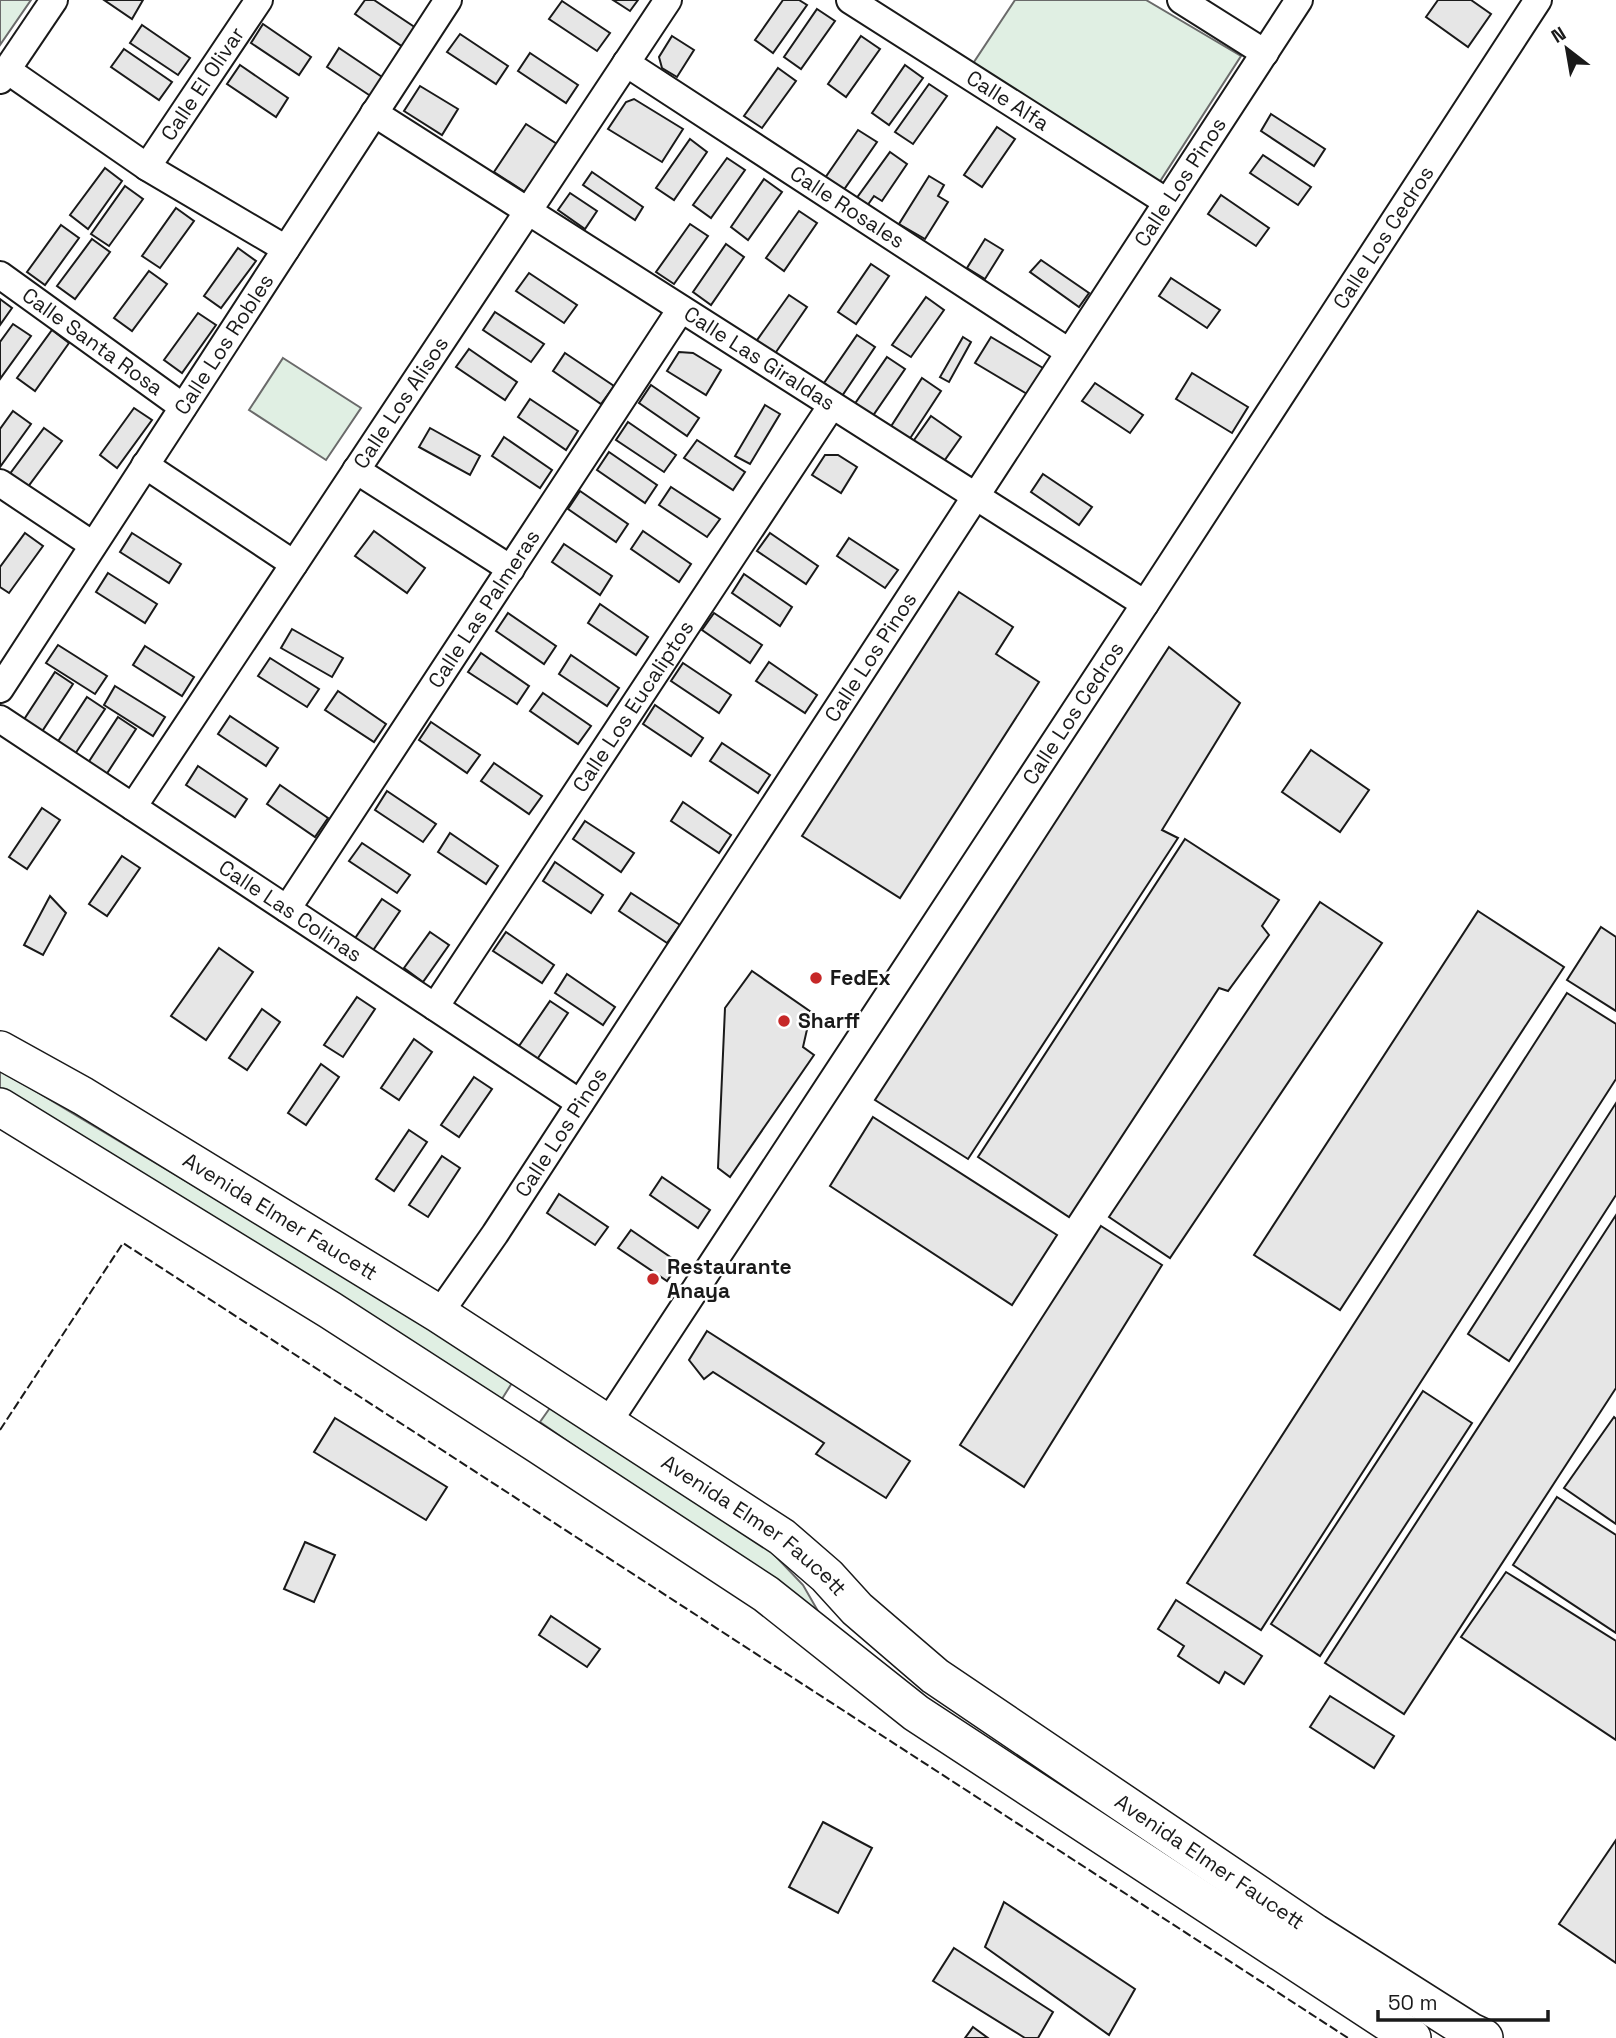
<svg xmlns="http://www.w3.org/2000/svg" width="1616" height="2038" viewBox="0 0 1616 2038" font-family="'Space Grotesk',sans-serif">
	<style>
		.green { fill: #e0efe3; stroke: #6a6a6a; stroke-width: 2 }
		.building { fill: #e6e6e6; stroke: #1a1a1a; stroke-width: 2 }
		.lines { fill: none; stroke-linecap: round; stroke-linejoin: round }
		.minor-casing { stroke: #1a1a1a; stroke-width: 30 }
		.highway-casing { stroke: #1a1a1a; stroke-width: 40 }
		.minor { stroke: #fff; stroke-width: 26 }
		.highway { stroke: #fff; stroke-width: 37 }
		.fence { stroke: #1a1a1a; stroke-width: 2; stroke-dasharray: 9 3.5; stroke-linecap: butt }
		.poi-dot { fill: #c62828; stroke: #fff; stroke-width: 2.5 }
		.labels { text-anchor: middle; stroke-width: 5; stroke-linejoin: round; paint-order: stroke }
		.street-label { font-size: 21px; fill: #1a1a1a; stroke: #fff }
		.poi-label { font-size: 21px; font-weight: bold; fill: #1a1a1a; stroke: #fff; text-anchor: start }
	</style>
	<rect width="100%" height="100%" fill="#fff"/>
	<g class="green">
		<path d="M0,0H31L0,45Z"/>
		<path d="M1015,0H1146L1241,56L1157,186L972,65Z"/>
		<path d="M283,358L361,408L326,460L249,410Z"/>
		<path d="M0,1071L32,1089L515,1378L502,1399L0,1090Z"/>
		<path d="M552,1405L764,1544L803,1585L822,1618L540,1422Z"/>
	</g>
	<g class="building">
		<path d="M104,0H143L132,19Z"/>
		<path d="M365,0H374L416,28L403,47L355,14Z"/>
		<path d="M613,0H638L630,11Z"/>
		<path d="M783,0H799L807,5L773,53L755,40Z"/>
		<path d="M1438,0H1471L1491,14L1468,47L1426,17Z"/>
		<path d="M562,1L610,33L597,51L549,19Z"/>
		<path d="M817,9L835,21L801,69L784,57Z"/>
		<path d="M263,24L311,57L299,75L251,43Z"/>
		<path d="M142,25L190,58L178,75L130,43Z"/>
		<path d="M460,34L508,66L496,84L447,52Z"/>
		<path d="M672,36L694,50L677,77L662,68L659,57Z"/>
		<path d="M861,36L880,49L846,97L828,84Z"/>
		<path d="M339,48L388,81L375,99L327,67Z"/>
		<path d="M124,49L172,82L159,100L111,67Z"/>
		<path d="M530,53L578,85L566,103L518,71Z"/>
		<path d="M240,65L288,98L276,117L227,84Z"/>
		<path d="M905,65L923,78L889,125L872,113Z"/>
		<path d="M778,68L796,81L762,128L744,116Z"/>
		<path d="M929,84L947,96L913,144L895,132Z"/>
		<path d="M420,86L458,109L442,135L404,111Z"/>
		<path d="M634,99L683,129L662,162L608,129L626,102Z"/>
		<path d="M1271,114L1325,149L1314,166L1261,131Z"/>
		<path d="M526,124L557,144L525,192L494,172Z"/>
		<path d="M997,127L1015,139L982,187L964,175Z"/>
		<path d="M858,130L877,142L843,191L825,178Z"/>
		<path d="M690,139L707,152L674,200L656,188Z"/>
		<path d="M890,152L907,164L882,201L874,196L867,206L856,199Z"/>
		<path d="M1263,155L1311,187L1298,205L1250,173Z"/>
		<path d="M727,158L745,170L711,218L693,205Z"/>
		<path d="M105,168L122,181L88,229L70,215Z"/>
		<path d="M592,172L643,207L635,220L583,185Z"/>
		<path d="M929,176L944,185L938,196L948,202L925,239L899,224Z"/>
		<path d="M764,179L782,192L748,240L731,227Z"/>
		<path d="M125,186L143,199L109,246L91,234Z"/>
		<path d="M570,193L597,211L585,229L558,210Z"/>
		<path d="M1221,195L1269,228L1256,246L1208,214Z"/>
		<path d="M176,208L194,221L160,268L142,256Z"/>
		<path d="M799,211L817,223L784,271L766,258Z"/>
		<path d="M690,224L708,236L674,284L656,272Z"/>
		<path d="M61,225L79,238L45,285L27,272Z"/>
		<path d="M92,239L110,252L75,299L57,286Z"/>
		<path d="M985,239L1003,250L985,279L967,268Z"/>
		<path d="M726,244L744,257L711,305L693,292Z"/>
		<path d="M238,248L256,261L221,308L204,296Z"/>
		<path d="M1041,260L1089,293L1079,307L1030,272Z"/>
		<path d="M871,264L889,276L856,324L838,312Z"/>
		<path d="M149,271L167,284L132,331L114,318Z"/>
		<path d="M529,273L577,305L564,323L516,291Z"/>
		<path d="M1171,278L1220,310L1207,328L1159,296Z"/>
		<path d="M789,295L807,307L774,355L755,343Z"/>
		<path d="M926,297L944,310L911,357L892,345Z"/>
		<path d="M0,299L12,308L0,325Z"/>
		<path d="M495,312L544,344L531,362L483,330Z"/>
		<path d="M198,313L216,325L182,373L164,360Z"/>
		<path d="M13,324L31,336L0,379V342Z"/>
		<path d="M52,330L69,343L35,391L17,378Z"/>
		<path d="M857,335L875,347L842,396L824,383Z"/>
		<path d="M963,337L971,342L949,382L940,377Z"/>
		<path d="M991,337L1048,371L1032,397L975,363Z"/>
		<path d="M469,349L517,382L505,400L456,367Z"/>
		<path d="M679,352L693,353L721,370L706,395L667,371Z"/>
		<path d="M565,353L614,386L601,404L553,371Z"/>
		<path d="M887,357L905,369L872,417L854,405Z"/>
		<path d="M1192,373L1248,407L1232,433L1176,399Z"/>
		<path d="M922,378L941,391L909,440L890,428Z"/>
		<path d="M1095,383L1143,415L1130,433L1082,401Z"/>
		<path d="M651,385L699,418L687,436L639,403Z"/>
		<path d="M530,399L578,431L566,450L518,417Z"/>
		<path d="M765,405L780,414L750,464L735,456Z"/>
		<path d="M134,408L152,420L117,468L100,455Z"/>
		<path d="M13,411L31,424L0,467V429Z"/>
		<path d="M931,416L961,437L942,464L912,443Z"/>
		<path d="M628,422L676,455L664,472L616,440Z"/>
		<path d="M44,428L62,441L27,488L9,475Z"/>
		<path d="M430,428L480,456L470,475L419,447Z"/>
		<path d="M504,437L552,470L540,488L492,456Z"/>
		<path d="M697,440L745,472L733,490L684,458Z"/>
		<path d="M609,452L657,485L645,503L597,470Z"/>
		<path d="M825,455H838L857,467L841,493L812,475Z"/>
		<path d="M1043,474L1092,507L1079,525L1031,492Z"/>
		<path d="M671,487L720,519L707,537L659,505Z"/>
		<path d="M580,491L628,524L616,542L568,509Z"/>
		<path d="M374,531L425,568L407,593L355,556Z"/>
		<path d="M643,531L691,564L679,582L631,549Z"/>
		<path d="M25,533L43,546L9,593L0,587V567Z"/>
		<path d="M132,533L181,564L169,583L120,552Z"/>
		<path d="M770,533L818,566L806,584L757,551Z"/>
		<path d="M849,538L898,570L885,588L837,556Z"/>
		<path d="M564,544L612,576L600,595L552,562Z"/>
		<path d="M108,573L157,604L145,623L96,592Z"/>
		<path d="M744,574L792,607L780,626L732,593Z"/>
		<path d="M959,592L1013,627L996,654L1039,682L900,898L802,836Z"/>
		<path d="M600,604L648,637L636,655L588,623Z"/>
		<path d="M508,613L556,646L544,664L496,631Z"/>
		<path d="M714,613L762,645L750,663L702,630Z"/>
		<path d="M292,629L343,658L332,677L281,648Z"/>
		<path d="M58,645L107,676L95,694L46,663Z"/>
		<path d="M145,646L194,677L182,696L133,665Z"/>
		<path d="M1169,647L1240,703L1162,830L1178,838L968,1159L875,1100Z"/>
		<path d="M481,653L529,686L517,704L468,672Z"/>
		<path d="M571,655L619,688L607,706L559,674Z"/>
		<path d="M270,658L319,689L307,707L258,676Z"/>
		<path d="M769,662L817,695L805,713L756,681Z"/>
		<path d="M683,663L731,695L719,713L671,681Z"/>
		<path d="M55,672L73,684L41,733L23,721Z"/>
		<path d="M115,686L165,717L153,736L104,705Z"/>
		<path d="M338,691L386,724L374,742L325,710Z"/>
		<path d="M543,693L591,726L578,744L530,711Z"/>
		<path d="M87,697L105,709L73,757L55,746Z"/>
		<path d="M655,705L703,738L691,756L643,724Z"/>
		<path d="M230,716L278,748L266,766L218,734Z"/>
		<path d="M118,717L136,729L104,778L86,766Z"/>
		<path d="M431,722L480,755L467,773L419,740Z"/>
		<path d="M722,743L770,775L758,793L710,761Z"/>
		<path d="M1311,750L1369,790L1340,832L1282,792Z"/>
		<path d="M494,763L542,796L529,814L481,781Z"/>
		<path d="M198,766L247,799L235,817L186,785Z"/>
		<path d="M280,785L328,818L315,837L267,804Z"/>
		<path d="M387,791L436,824L423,842L375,810Z"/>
		<path d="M683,802L731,835L719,853L671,821Z"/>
		<path d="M42,808L60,820L27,869L9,857Z"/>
		<path d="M585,821L634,853L621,872L573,839Z"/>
		<path d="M450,833L498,866L486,884L438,852Z"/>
		<path d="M1185,839L1279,900L1262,926L1269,935L1228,991L1219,988L1069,1217L978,1157Z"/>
		<path d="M362,843L410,875L397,893L349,861Z"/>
		<path d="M122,856L140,868L107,916L89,904Z"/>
		<path d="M555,862L603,895L591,913L543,881Z"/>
		<path d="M631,893L680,925L667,943L619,911Z"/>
		<path d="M50,896L66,913L43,955L24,945Z"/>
		<path d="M382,899L400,911L367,959L349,947Z"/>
		<path d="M1320,902L1382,943L1170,1258L1109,1217Z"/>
		<path d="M1478,911L1564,967L1340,1310L1254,1255Z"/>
		<path d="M1601,927L1616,937V1011L1567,980Z"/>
		<path d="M430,932L449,945L423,982L404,968Z"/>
		<path d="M506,932L554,965L542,983L493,951Z"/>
		<path d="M219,948L253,972L206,1040L171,1016Z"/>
		<path d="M752,971L811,1012L803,1047L814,1055L730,1177L718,1168L725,1008Z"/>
		<path d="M567,974L615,1007L603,1025L555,993Z"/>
		<path d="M1567,993L1616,1024V1079L1261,1630L1187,1583Z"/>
		<path d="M357,997L375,1009L343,1057L324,1045Z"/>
		<path d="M550,1001L568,1013L536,1061L517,1049Z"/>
		<path d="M262,1009L280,1022L247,1070L229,1058Z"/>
		<path d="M414,1039L432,1052L399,1100L381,1088Z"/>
		<path d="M321,1064L339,1077L306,1125L288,1113Z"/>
		<path d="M474,1077L492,1089L459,1137L441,1125Z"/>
		<path d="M1616,1103V1195L1509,1361L1468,1334Z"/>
		<path d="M873,1117L1057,1235L1012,1305L830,1186Z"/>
		<path d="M409,1130L427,1142L394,1191L376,1179Z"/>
		<path d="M442,1156L460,1168L428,1217L409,1205Z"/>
		<path d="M662,1177L710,1210L698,1228L650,1195Z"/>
		<path d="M559,1194L608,1227L595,1245L547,1213Z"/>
		<path d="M1616,1215V1388L1404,1714L1325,1663Z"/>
		<path d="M1101,1226L1162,1265L1024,1487L960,1445Z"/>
		<path d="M631,1230L679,1263L667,1281L618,1248Z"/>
		<path d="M707,1331L910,1461L886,1498L816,1454L824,1443L713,1372L704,1379L689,1360Z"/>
		<path d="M1423,1391L1472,1423L1320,1656L1271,1624Z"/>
		<path d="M1614,1417L1616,1419V1524L1564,1488Z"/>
		<path d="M335,1418L447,1487L426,1520L314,1452Z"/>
		<path d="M1557,1497L1616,1535V1633L1513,1565Z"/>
		<path d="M305,1542L335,1555L314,1602L284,1589Z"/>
		<path d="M1506,1572L1616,1641V1740L1461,1637Z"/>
		<path d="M1176,1600L1262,1656L1244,1684L1225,1672L1219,1683L1178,1656L1184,1646L1158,1629Z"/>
		<path d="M551,1616L600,1649L587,1667L539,1635Z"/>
		<path d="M1330,1696L1394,1736L1374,1768L1310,1727Z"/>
		<path d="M823,1822L872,1848L838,1913L789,1887Z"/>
		<path d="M1616,1840V1963L1559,1924Z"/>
		<path d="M1004,1902L1135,1989L1109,2035L985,1947Z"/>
		<path d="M954,1948L1053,2012L1038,2038H1025L933,1981Z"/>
		<path d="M973,2027L988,2038H965Z"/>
	</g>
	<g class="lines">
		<defs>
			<g id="minor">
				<path id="s1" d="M850,0L1167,202"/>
				<path d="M1181,0L1265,53"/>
				<path id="s2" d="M626,63L1069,352"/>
				<path d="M7,70L147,167L286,249"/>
				<path d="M0,80L54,0"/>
				<path id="s3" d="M374,113L1145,604"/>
				<path id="s4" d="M147,167L259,0"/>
				<path id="s5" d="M0,275L183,407"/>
				<path d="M145,465L294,564"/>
				<path d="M356,470L511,569"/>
				<path d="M0,483L93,545"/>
				<path id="s6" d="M0,689L448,0"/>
				<path id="s7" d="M0,719L580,1103"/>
				<path id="s8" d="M133,807L668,0"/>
				<path id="s9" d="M287,909L681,309"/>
				<path id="s10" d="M435,1007L832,405"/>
				<path id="s11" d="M439,1314L495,1234L1299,0"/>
				<path id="s12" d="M607,1424L1145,604L1538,0"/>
			</g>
			<g id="highway">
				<path id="s13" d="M0,1050L83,1096L439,1314L782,1537L827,1576L857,1609L935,1676L1315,1933L1471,2032L1484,2038"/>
				<path d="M0,1107L330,1310L539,1445L766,1594L916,1713L1412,2038"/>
			</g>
		</defs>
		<use href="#minor" class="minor-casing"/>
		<use href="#highway" class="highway-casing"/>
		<use href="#minor" class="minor"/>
		<use href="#highway" class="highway"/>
		<path class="fence" d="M0,1430L123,1243L1348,2038"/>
	</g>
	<g class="poi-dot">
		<circle cx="816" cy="978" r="7"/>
		<circle cx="784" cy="1021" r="7"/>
		<circle cx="653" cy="1279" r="7"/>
	</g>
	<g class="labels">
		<g class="street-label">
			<text dy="7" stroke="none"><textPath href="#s4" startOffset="100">Calle El Olivar</textPath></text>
			<text dy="7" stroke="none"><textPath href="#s1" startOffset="187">Calle Alfa</textPath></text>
			<text dy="7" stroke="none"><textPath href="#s11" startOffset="1353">Calle Los Pinos</textPath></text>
			<text dy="7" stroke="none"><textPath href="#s2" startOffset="264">Calle Rosales</textPath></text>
			<text dy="7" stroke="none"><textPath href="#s12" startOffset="1418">Calle Los Cedros</textPath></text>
			<text dy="7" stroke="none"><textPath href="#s5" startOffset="114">Calle Santa Rosa</textPath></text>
			<text dy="7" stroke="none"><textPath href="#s6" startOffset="411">Calle Los Robles</textPath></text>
			<text dy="7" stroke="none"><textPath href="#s3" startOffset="457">Calle Las Giraldas</textPath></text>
			<text dy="7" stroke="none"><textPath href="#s8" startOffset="485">Calle Los Alisos</textPath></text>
			<text dy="7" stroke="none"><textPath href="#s9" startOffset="359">Calle Las Palmeras</textPath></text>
			<text dy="7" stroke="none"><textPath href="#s11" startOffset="786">Calle Los Pinos</textPath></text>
			<text dy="7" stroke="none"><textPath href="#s10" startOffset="360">Calle Los Eucaliptos</textPath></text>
			<text dy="7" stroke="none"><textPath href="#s12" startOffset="850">Calle Los Cedros</textPath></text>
			<text dy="7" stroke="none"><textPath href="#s7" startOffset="348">Calle Las Colinas</textPath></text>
			<text dy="7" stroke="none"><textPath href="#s11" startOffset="219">Calle Los Pinos</textPath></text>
			<text dy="7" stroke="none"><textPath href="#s13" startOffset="326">Avenida Elmer Faucett</textPath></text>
			<text dy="7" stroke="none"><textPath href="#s13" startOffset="892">Avenida Elmer Faucett</textPath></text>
			<text dy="7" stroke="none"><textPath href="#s13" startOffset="1460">Avenida Elmer Faucett</textPath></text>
		</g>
		<g class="poi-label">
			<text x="830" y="985">FedEx</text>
			<text x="798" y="1028">Sharff</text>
			<text x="667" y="1274">Restaurante<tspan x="667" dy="24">Anaya</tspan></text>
		</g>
	</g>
	<g transform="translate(1567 49) rotate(329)" stroke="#ffffff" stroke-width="5" paint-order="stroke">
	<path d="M0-5L12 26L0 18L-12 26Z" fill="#1a1a1a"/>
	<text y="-10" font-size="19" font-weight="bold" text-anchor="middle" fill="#1a1a1a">N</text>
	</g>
	<path d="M1378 2010v10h170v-10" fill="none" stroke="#1a1a1a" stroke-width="3.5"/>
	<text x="1388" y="2010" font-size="21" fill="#1a1a1a" stroke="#ffffff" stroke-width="5" paint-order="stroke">50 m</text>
</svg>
